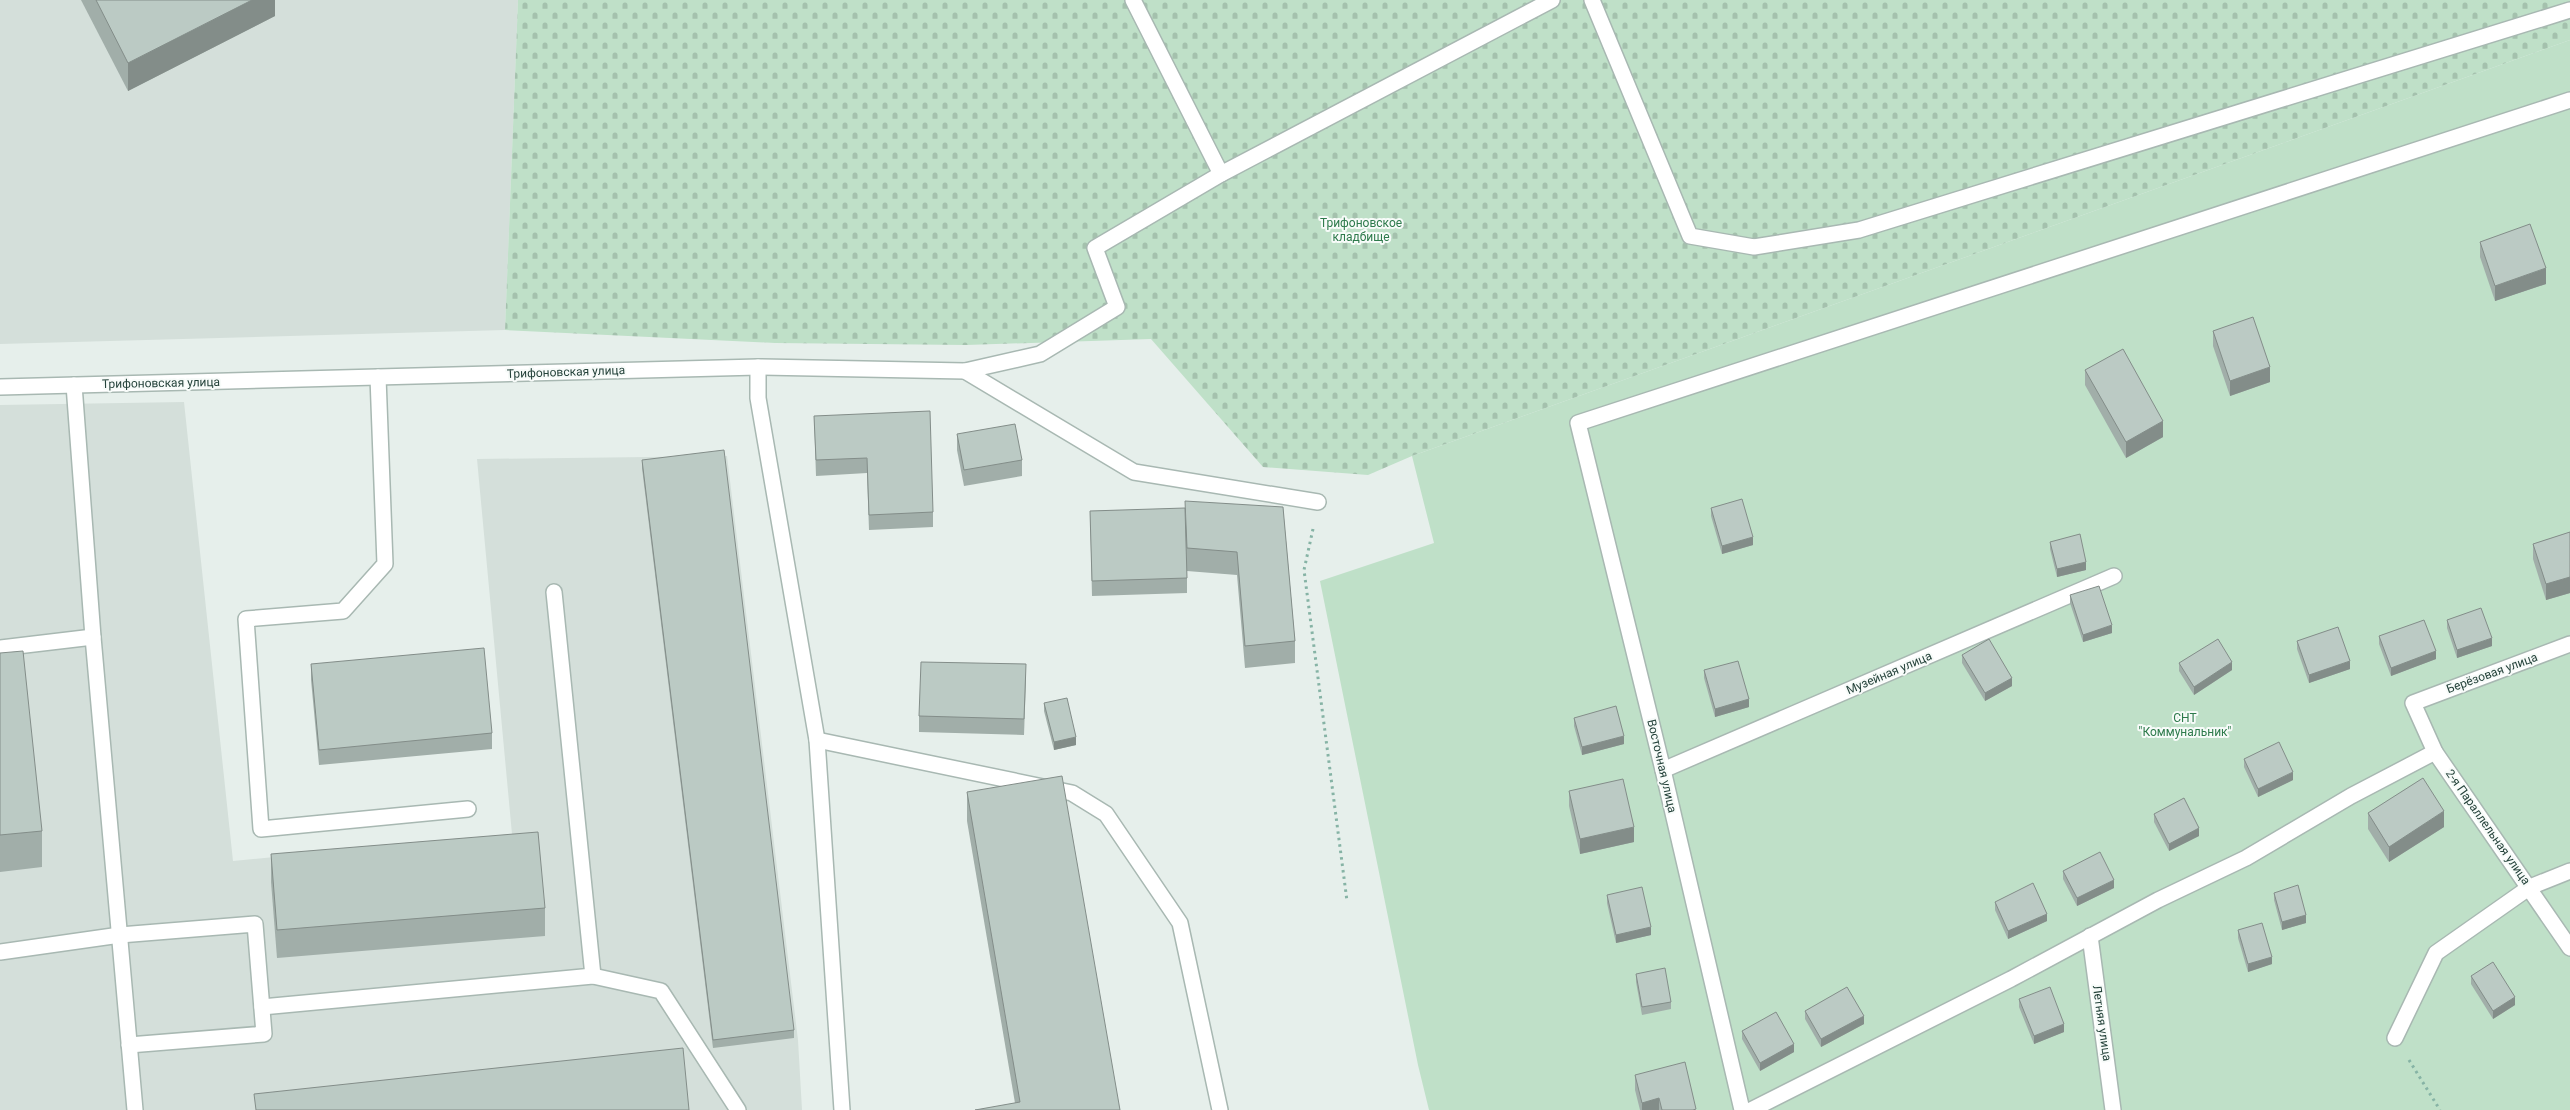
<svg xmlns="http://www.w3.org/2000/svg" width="2570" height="1110" viewBox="0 0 2570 1110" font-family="Roboto,sans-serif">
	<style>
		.built { fill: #d4dfda }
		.green { fill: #bfe0c8 }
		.cemetery { fill: url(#cemetery-stones) }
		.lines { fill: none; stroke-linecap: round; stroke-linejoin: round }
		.minor-casing { stroke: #a8b8b2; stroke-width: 18 }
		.path { stroke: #86b3a5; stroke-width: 3; stroke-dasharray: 2.5 4; stroke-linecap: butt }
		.minor { stroke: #fff; stroke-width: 15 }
		.wall { fill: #a1aea9 }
		.shaded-wall { fill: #838d89 }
		.building { fill: #bbcac4; stroke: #838d89 }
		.labels { text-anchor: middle; stroke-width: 4; stroke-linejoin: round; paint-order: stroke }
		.park-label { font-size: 12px; fill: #2d7a4b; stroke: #f7fbf9 }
		.street-label { font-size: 12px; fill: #24423a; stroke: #f7fbf9 }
	</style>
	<defs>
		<pattern id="cemetery-stones" width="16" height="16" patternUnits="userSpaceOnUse" patternTransform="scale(1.25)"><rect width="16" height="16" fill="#bfe0c8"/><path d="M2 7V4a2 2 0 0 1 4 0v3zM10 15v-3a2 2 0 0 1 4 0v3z" fill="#a4c1ad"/></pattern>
	</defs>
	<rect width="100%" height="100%" fill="#e6efeb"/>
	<g class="built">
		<path d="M0,0H518L505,330L0,344Z"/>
		<path d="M184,402L233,861L512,834L477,459L727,456L798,1040L802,1110H0V405Z"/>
	</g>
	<path class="green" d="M2570,40V1110H1429L1418,1065L1320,581L1434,543L1412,456Z"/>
	<path class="cemetery" d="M518,0H2570V40L1412,456L1368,475L1263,467L1151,339L966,345L775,343L505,330Z"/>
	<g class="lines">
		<defs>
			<g id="minor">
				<path d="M1133,0L1221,174L1552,0"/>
				<path d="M1592,0L1690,236L1754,247L1859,230L2570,10"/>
				<path d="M758,367V398L817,740L842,1110"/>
				<path d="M965,371L1134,472L1318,502"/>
				<path d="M378,377L385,564L343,611L246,619L261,829L468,809"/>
				<path d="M74,385L93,637L135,1110"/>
				<path d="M0,387L758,367L965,371L1040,354L1117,307L1095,248L1221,174"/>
				<path d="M2570,644L2413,703L2435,752L2570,948"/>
				<path d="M0,648L93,637"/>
				<path d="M817,740L1072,793L1106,814L1180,923L1220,1110"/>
				<path d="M1663,770L2114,576"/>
				<path d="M2090,936L2113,1110"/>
				<path d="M0,952L120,935L255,924L264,1034L129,1045"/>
				<path d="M593,976L661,991L738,1110"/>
				<path d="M262,1007L593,976L554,592"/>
				<path d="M2395,1038L2436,953L2530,887L2570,871"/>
				<path d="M1742,1110L1663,770L1578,423L2570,100"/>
				<path d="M1751,1110L2011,979L2158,900L2246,858L2351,796L2435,752"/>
			</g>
		</defs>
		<use href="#minor" class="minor-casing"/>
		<g class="path">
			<path d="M1313,529L1304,570L1347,901"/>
			<path d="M2409,1060L2440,1110"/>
		</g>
		<use href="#minor" class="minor"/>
	</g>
	<g class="wall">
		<path d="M81,0H275V16L128,91Z"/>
		<path d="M2480,242L2546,284L2495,301L2480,257Z"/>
		<path d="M2213,331L2270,382L2230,396L2213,346Z"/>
		<path d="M2085,370L2163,437L2126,458L2085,385Z"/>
		<path d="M814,416L933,512V527L869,530L867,473L816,476Z"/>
		<path d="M957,434L1022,460V476L964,486L957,450Z"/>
		<path d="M642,460L794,1030V1038L713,1048L642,468Z"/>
		<path d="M1283,507L1295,641V663L1245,668L1237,575L1187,571V593L1092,596L1090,511Z"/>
		<path d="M1711,508L1753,545L1722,554L1711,516Z"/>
		<path d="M2570,532V593L2546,600L2533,559V544Z"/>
		<path d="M2050,542L2086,570L2057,577L2050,549Z"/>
		<path d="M2070,595L2112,633L2083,642L2070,603Z"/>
		<path d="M2447,620L2492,646L2457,658L2447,628Z"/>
		<path d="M2379,636L2436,659L2391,676L2379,644Z"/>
		<path d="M2297,641L2350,669L2309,683L2297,649Z"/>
		<path d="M0,653L42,831V867L0,872Z"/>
		<path d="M1962,655L2012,686L1985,701L1962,663Z"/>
		<path d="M2179,663L2232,670L2194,695L2179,671Z"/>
		<path d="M311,664L492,733V749L319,765L311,680Z"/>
		<path d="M1704,670L1749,707L1715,717L1704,678Z"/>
		<path d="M1026,679L1024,735L919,732V716Z"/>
		<path d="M1044,703L1076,745L1054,750L1044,711Z"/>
		<path d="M1574,718L1624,744L1582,755L1574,726Z"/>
		<path d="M2244,759L2293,780L2258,797L2244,767Z"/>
		<path d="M1569,791L1634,842L1580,854L1569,806Z"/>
		<path d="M967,792L1120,1110L1015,1103L967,821Z"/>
		<path d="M2368,813L2444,827L2389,862L2368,829Z"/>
		<path d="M2154,814L2199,836L2169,851L2154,822Z"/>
		<path d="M271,854L545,908V936L277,958L271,882Z"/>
		<path d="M2063,871L2114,888L2077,906L2063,879Z"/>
		<path d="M2274,893L2306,923L2282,930L2274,900Z"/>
		<path d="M1607,895L1651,935L1616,943L1607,903Z"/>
		<path d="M1995,902L2047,921L2008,939L1995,910Z"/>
		<path d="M2238,930L2272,964L2248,972L2238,938Z"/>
		<path d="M1636,974L1671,1002V1009L1642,1015L1636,982Z"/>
		<path d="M2471,976L2515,1005L2493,1019L2471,984Z"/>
		<path d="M2019,999L2064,1032L2034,1044L2019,1007Z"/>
		<path d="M1805,1011L1864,1024L1821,1047L1805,1019Z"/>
		<path d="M1742,1031L1794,1052L1760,1071L1742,1039Z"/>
		<path d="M1635,1075L1696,1110H1640L1635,1090Z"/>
	</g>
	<g class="shaded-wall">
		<path d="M252,0H275V16L128,91V63Z"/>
		<path d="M2546,268V284L2495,301V286Z"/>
		<path d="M2270,367V382L2230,396V381Z"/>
		<path d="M2163,421V437L2126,458V442Z"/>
		<path d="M1753,537V545L1722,554V546Z"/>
		<path d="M2086,562V570L2057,577V569Z"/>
		<path d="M2570,577V593L2546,600V584Z"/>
		<path d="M2112,625V633L2083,642V635Z"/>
		<path d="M2492,638V646L2457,658V650Z"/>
		<path d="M2436,651V659L2391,676V668Z"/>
		<path d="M2350,661V669L2309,683V675Z"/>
		<path d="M2232,662V670L2194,695V687Z"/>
		<path d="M2012,678V686L1985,701V693Z"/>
		<path d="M1749,699V707L1715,717V709Z"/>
		<path d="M1624,736V744L1582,755V747Z"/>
		<path d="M1076,737V745L1054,750V742Z"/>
		<path d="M2293,772V780L2258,797V789Z"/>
		<path d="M2444,811V827L2389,862V847Z"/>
		<path d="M1634,827V842L1580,854V839Z"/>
		<path d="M2199,828V836L2169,851V844Z"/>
		<path d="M2114,880V888L2077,906V898Z"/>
		<path d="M2047,914V921L2008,939V931Z"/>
		<path d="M2306,915V923L2282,930V922Z"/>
		<path d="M1651,927V935L1616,943V935Z"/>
		<path d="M2272,957V964L2248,972V964Z"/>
		<path d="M2515,997V1005L2493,1019V1011Z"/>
		<path d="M1864,1016V1024L1821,1047V1039Z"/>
		<path d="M2064,1024V1032L2034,1044V1036Z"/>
		<path d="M1794,1044V1052L1760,1071V1063Z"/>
		<path d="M1659,1098V1110H1642V1103Z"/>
	</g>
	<g class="building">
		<path d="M96,0H252L128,63Z"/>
		<path d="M2530,224L2546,268L2495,286L2480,242Z"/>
		<path d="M2253,317L2270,367L2230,381L2213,331Z"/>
		<path d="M2123,349L2163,421L2126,442L2085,370Z"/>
		<path d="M930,411L933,512L869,515L867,458L816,460L814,416Z"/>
		<path d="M1015,424L1022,460L964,470L957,434Z"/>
		<path d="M724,450L794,1030L713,1040L642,460Z"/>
		<path d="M1742,499L1753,537L1722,546L1711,508Z"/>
		<path d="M1185,501L1283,507L1295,641L1245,646L1237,552L1187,548Z"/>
		<path d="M1185,508L1187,578L1092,581L1090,511Z"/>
		<path d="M2570,532V577L2546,584L2533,544Z"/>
		<path d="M2080,534L2086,562L2057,569L2050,542Z"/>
		<path d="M2099,586L2112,625L2083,635L2070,595Z"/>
		<path d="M2481,608L2492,638L2457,650L2447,620Z"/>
		<path d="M2424,620L2436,651L2391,668L2379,636Z"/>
		<path d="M2338,627L2350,661L2309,675L2297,641Z"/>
		<path d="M1989,639L2012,678L1985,693L1962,655Z"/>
		<path d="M2218,639L2232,662L2194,687L2179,663Z"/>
		<path d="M484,648L492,733L319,750L311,664Z"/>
		<path d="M23,651L42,831L0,835V653Z"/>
		<path d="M1738,661L1749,699L1715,709L1704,670Z"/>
		<path d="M921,662L1026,664L1024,719L919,716Z"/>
		<path d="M1067,698L1076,737L1054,742L1044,703Z"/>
		<path d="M1616,706L1624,736L1582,747L1574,718Z"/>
		<path d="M2279,742L2293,772L2258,789L2244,759Z"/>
		<path d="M1062,776L1120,1110H975L1020,1102L967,792Z"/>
		<path d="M2423,778L2444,811L2389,847L2368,813Z"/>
		<path d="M1623,779L1634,827L1580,839L1569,791Z"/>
		<path d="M2184,798L2199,828L2169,844L2154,814Z"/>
		<path d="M538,832L545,908L277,930L271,854Z"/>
		<path d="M2100,852L2114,880L2077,898L2063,871Z"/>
		<path d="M2033,883L2047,914L2008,931L1995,902Z"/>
		<path d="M2298,885L2306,915L2282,922L2274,893Z"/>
		<path d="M1642,887L1651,927L1616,935L1607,895Z"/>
		<path d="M2262,923L2272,957L2248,964L2238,930Z"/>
		<path d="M2493,962L2515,997L2493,1011L2471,976Z"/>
		<path d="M1665,968L1671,1002L1642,1007L1636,974Z"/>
		<path d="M1847,987L1864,1016L1821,1039L1805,1011Z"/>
		<path d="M2050,987L2064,1024L2034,1036L2019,999Z"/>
		<path d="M1776,1012L1794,1044L1760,1063L1742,1031Z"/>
		<path d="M683,1048L689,1110H256L254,1094Z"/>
		<path d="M1685,1062L1696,1109L1693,1110H1662L1659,1098L1642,1103L1635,1075Z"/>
	</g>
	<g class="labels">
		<g class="park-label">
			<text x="1361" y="227">Трифоновское<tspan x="1361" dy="14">кладбище</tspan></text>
			<text x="2185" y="722">СНТ<tspan x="2185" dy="14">"Коммунальник"</tspan></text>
		</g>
		<g class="street-label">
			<text transform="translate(566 372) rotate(-2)" y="4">Трифоновская улица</text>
			<text transform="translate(161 383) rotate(-1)" y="4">Трифоновская улица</text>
			<text transform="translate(1889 673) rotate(-23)" y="4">Музейная улица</text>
			<text transform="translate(2492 673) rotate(-20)" y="4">Берёзовая улица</text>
			<text transform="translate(1662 766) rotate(77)" y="4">Восточная улица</text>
			<text transform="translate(2488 827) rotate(55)" y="4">2-я Параллельная улица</text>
			<text transform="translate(2102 1023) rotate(82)" y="4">Летняя улица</text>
		</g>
	</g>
</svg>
